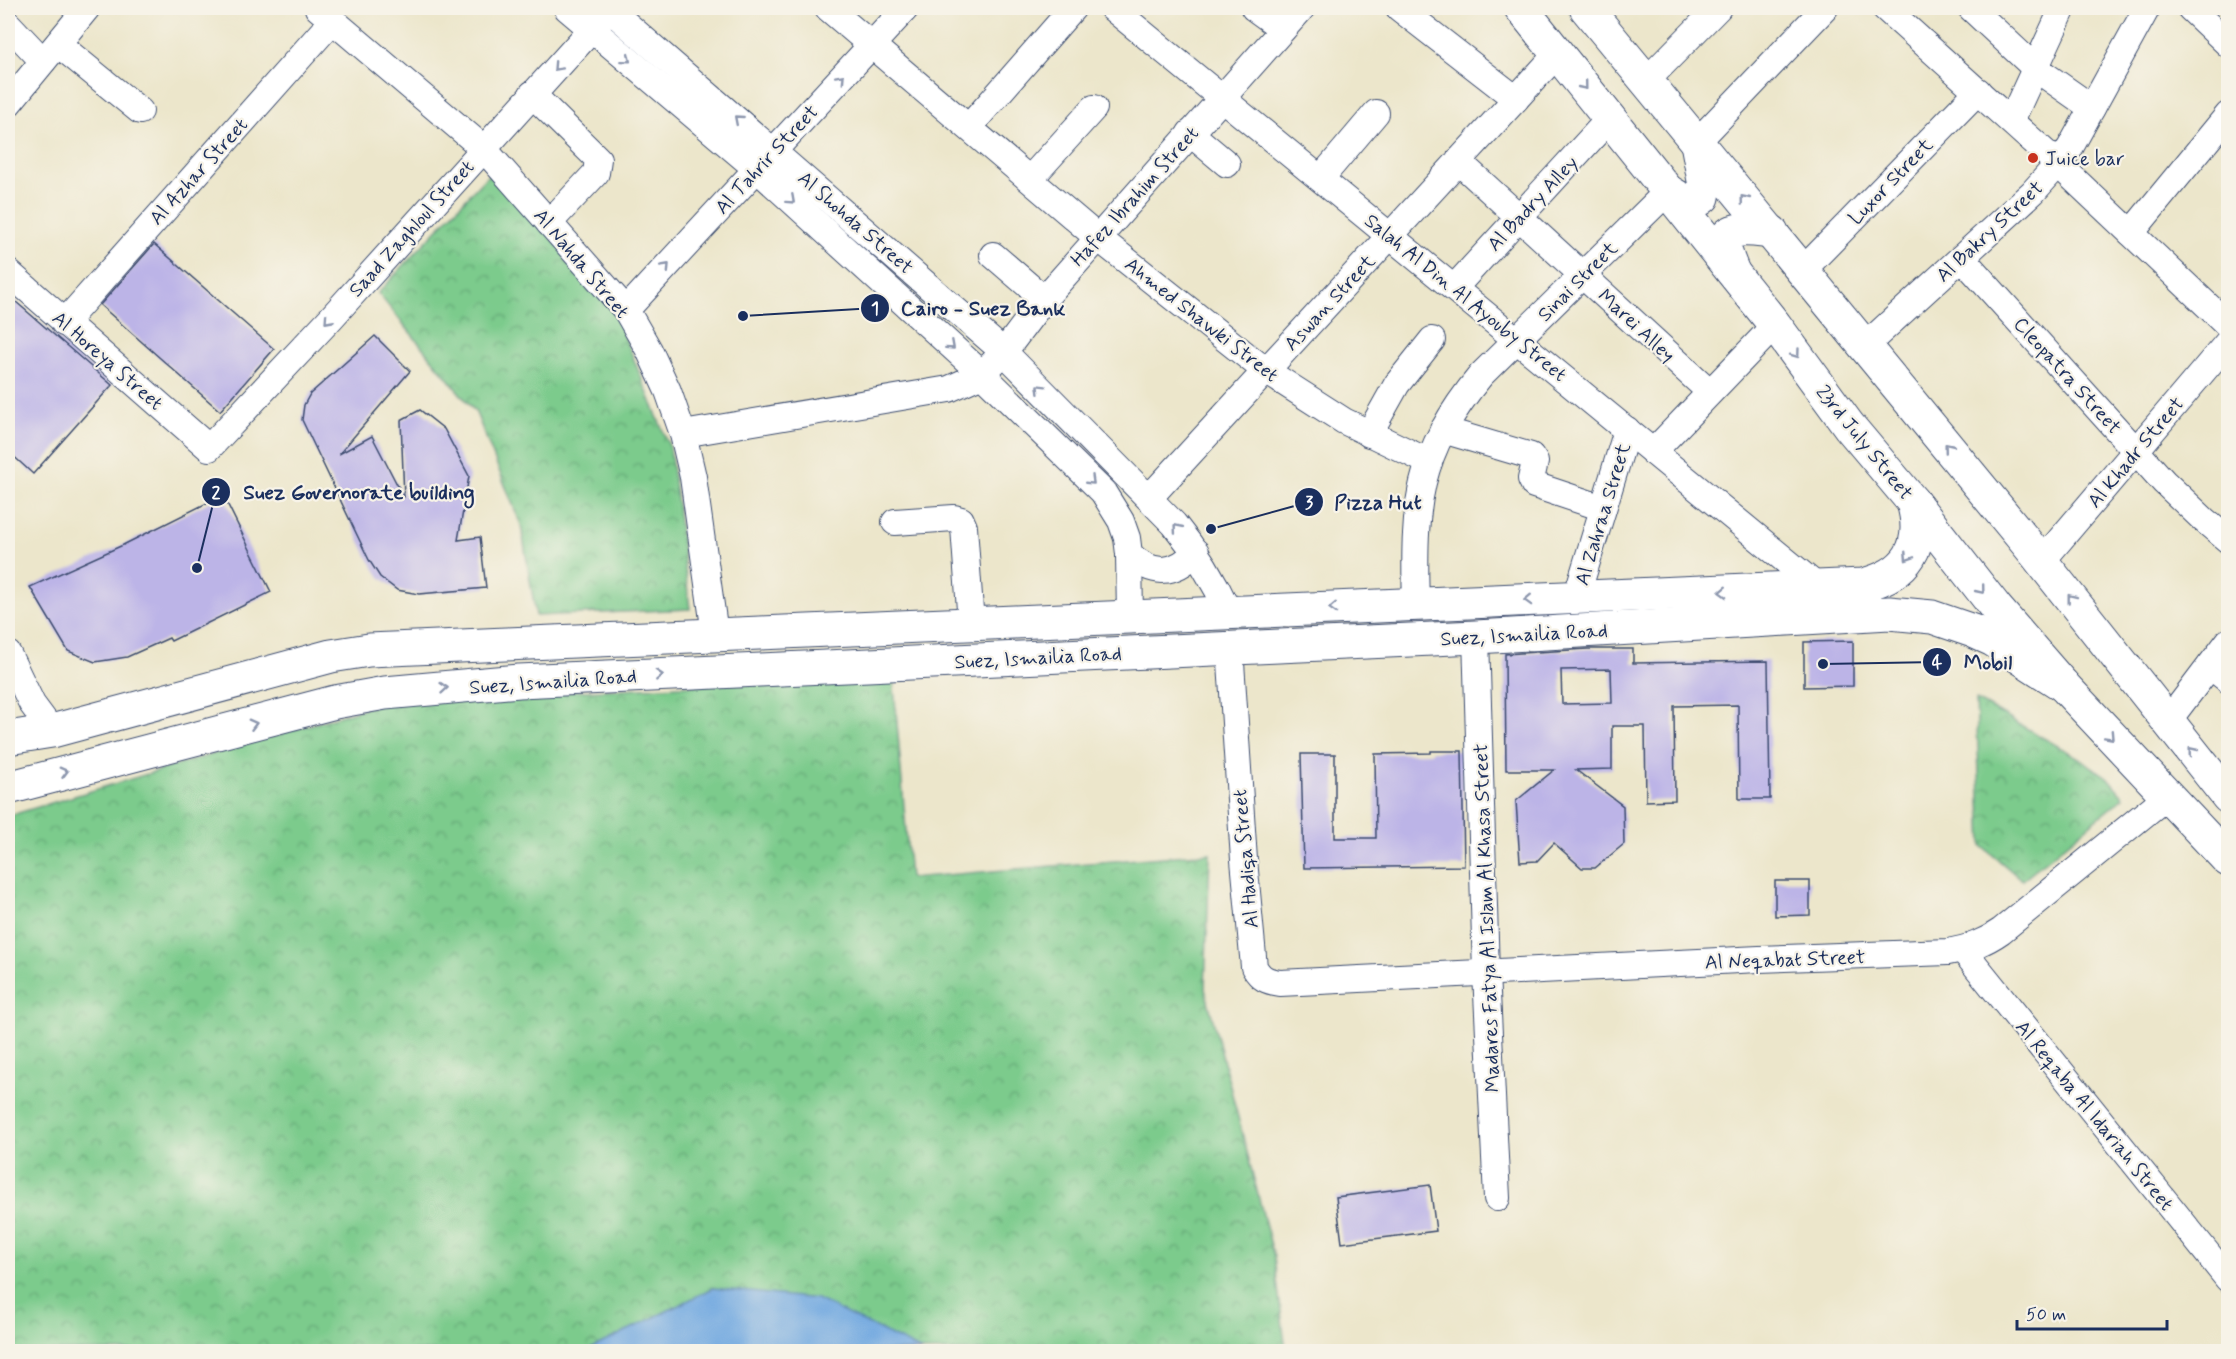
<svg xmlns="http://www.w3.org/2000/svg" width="2236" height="1359" viewBox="0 0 2236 1359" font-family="Mynerve,sans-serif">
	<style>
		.park { fill: url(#park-crowns); stroke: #4b7d75; stroke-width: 1.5 }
		.water { fill: #71a8e0; stroke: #466c9f; stroke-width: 1.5 }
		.building { fill: #bcb4e7; fill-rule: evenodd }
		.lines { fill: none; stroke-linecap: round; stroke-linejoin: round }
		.minor-casing { stroke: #3a4a6e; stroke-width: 28 }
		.major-casing { stroke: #3a4a6e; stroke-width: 35 }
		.minor { stroke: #fff; stroke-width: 26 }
		.major { stroke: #fff; stroke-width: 33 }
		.oneway { stroke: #8d97ae }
		.poi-dot { fill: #c8321e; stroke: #f7f3e8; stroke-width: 2 }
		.labels { text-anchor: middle; stroke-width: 4.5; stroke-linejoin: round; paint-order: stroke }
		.poi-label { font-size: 20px; fill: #1b2f5e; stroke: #f7f3e8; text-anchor: start }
		.street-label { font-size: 20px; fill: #1b2f5e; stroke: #f7f3e8 }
		.leader { fill: none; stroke: #1b2f5e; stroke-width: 2 }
		.callout-dot { fill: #1b2f5e; stroke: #f7f3e8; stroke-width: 2 }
		.mark-label { font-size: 18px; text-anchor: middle; font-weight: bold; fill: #fff }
		.callout-label { font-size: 21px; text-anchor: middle; font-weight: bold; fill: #1b2f5e; stroke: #f7f3e8; stroke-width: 4.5; stroke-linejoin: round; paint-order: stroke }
	</style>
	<defs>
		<pattern id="park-crowns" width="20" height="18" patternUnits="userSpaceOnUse" patternTransform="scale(1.5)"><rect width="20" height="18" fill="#7bcb8c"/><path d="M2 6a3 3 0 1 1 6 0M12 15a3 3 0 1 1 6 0" fill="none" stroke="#64a576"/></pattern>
	</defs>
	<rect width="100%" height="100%" fill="#f7f3e8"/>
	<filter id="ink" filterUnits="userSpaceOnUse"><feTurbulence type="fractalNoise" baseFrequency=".0167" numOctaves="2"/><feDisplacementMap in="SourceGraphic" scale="12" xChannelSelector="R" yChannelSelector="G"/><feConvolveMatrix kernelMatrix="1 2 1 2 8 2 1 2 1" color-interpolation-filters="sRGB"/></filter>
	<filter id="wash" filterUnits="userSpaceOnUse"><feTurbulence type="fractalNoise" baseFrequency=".008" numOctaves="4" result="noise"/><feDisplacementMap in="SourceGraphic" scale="24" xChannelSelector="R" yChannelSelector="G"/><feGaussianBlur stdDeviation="1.35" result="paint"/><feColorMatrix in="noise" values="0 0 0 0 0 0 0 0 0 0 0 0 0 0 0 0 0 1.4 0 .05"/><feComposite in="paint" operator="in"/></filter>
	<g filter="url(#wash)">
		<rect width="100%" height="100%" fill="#ece6cb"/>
		<g class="park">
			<path d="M488,175L530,212L615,313L670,448L690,609L536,616L521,525L476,413L378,293Z"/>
			<path d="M893,675L910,878L1210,853L1205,989L1274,1257L1286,1351H8V1036L9,1035L8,1029V816L389,701Z"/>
			<path d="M1976,700L2079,758L2107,777L2124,797L2022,880L1982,846Z"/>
		</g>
		<path class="water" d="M713,1288L817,1299L922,1351H586Z"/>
		<g id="blocks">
			<g class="building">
				<path d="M154,244L274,349L220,411L100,305Z"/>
				<path d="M8,295L112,385L33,474L8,451Z"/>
				<path d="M375,336L410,371L339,454L372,436L404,498L401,420L420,410L444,429L469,476L458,540L480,537L486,588L419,594L397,590L380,577L369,560L302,420L304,405L310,394Z"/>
				<path d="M223,495L271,592L171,641L169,638L127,657L95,662L68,651L30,587L123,545Z"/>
				<path d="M1853,641V686L1804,687V642Z"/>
				<path d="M1588,649H1633V663L1768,661L1770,799H1739L1738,705L1674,706L1675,800L1646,801L1645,726H1612V769L1576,770L1623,806L1624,844L1595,868H1582L1554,843L1537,861L1520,862L1516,801L1554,770H1506L1505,654ZM1611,669L1612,703L1562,704L1561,670Z"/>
				<path d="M1431,751H1462L1464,866L1304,868L1301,754H1335V838H1376L1375,754L1431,753Z"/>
				<path d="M1775,881H1810V915L1775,916Z"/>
				<path d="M1430,1185L1436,1231L1342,1243L1336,1197Z"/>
			</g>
		</g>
	</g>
	<g filter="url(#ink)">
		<use href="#blocks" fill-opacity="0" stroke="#3a4a6e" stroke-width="1.5"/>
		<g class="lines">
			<defs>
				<g id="minor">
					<path d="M318,8L483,148L626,310L649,350L668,391L683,434L693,477L715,634"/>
					<path d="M567,8L757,169L982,374L1103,492L1121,521L1127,538L1129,554L1130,617"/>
					<path d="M608,8L1004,352L1174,524C1197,552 1214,580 1229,613"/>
					<path d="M828,8L1097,237L1266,371L1344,421L1429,462"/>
					<path d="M1112,8L1819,588"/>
					<path d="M1254,8L1283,29"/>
					<path d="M1399,8L1516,99"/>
					<path d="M1885,8L2058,164L2228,325"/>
					<path d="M1971,8L2035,68L2092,108"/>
					<path d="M2190,8L2228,44"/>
					<path d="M8,24L43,61"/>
					<path d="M58,44L140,111"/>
					<path d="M1647,80L1718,8"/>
					<path d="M532,94L598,159L596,173L549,223"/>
					<path d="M8,104L87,8"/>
					<path d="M2011,121L2063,8"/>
					<path d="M969,127L1073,8"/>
					<path d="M1190,133L1227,164"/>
					<path d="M1697,142L1825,8"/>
					<path d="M1458,161L1710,392"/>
					<path d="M1321,178L1376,113"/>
					<path d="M1030,179L1094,108"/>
					<path d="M2131,233L2228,115"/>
					<path d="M993,255L1044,299"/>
					<path d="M1962,258L2164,482L2204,520L2228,540"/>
					<path d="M1803,270L1978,91"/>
					<path d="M8,272L209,448L331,318L611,8"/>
					<path d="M1454,288L1610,118"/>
					<path d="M626,310L906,8"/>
					<path d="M64,323L333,20"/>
					<path d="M1865,346L2033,192L2058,164L2070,148L2147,8"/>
					<path d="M1443,430L1531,456L1535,462L1531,479L1534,485L1603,508"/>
					<path d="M683,434L949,389L982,374L1004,352L1044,299L1302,8"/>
					<path d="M1369,434L1397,384L1432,340"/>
					<path d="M1653,452L1775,325"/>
					<path d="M1149,498L1558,53"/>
					<path d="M895,522L954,518L961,520L964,527L971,624"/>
					<path d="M1129,554C1153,576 1174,575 1196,552"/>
					<path d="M2042,561L2228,342"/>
					<path d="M1576,598L1627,430"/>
					<path d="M1416,605C1413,506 1416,454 1481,375L1668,191"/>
					<path d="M1476,637L1486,973L1497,1198"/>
					<path d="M1230,647L1244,860L1254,967C1261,979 1267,981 1280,983L1759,959L1948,952C1969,948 1984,943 2001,931L2167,796"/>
					<path d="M8,654L32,704L52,731"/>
					<path d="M2210,666L2228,680"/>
					<path d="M2168,721L2228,642"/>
					<path d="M1963,950L2228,1279"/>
				</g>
				<g id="major">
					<path d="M1521,8L1775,325L1849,426L1913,502L1996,608L2063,685L2228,860"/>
					<path d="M1586,8L2034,552L2228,797"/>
					<path d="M1668,191C1680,198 1691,208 1703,197L1705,186L1697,143"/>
					<path d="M1733,272C1730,264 1726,256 1725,248C1720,222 1757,231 1772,232"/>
					<path d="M8,738L52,731L331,656L369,650L1863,585C1907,574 1926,547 1913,502"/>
					<path d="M8,788L335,702L385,693L519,681L1476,637L1889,613L1932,617L1973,631L1993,640L2063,685"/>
				</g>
			</defs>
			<use href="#minor" class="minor-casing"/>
			<use href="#major" class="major-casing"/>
			<use href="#minor" class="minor"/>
			<use href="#major" class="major"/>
		</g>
		<defs><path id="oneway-chevron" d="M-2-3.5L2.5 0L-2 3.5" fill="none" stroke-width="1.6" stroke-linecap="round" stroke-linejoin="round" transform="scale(1.5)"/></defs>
		<g class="oneway">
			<use href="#oneway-chevron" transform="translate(627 59) rotate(40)"/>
			<use href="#oneway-chevron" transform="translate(557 67) rotate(133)"/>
			<use href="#oneway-chevron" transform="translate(841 78) rotate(-47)"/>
			<use href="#oneway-chevron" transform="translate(1584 86) rotate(51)"/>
			<use href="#oneway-chevron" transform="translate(738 119) rotate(-139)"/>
			<use href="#oneway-chevron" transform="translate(1744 199) rotate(-129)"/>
			<use href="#oneway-chevron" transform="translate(791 200) rotate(42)"/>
			<use href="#oneway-chevron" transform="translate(666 267) rotate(-47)"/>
			<use href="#oneway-chevron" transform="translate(328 320) rotate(132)"/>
			<use href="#oneway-chevron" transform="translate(951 346) rotate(42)"/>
			<use href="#oneway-chevron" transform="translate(1796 354) rotate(54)"/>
			<use href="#oneway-chevron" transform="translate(1040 388) rotate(-135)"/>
			<use href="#oneway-chevron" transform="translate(1948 447) rotate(-129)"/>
			<use href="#oneway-chevron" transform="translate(1091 481) rotate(44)"/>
			<use href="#oneway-chevron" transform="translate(1177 528) rotate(-130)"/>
			<use href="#oneway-chevron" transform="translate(1908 557) rotate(123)"/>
			<use href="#oneway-chevron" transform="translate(1981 590) rotate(51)"/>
			<use href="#oneway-chevron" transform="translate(1723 592) rotate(178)"/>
			<use href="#oneway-chevron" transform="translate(2071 598) rotate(-128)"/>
			<use href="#oneway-chevron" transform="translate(1528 600) rotate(178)"/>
			<use href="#oneway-chevron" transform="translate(1333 608) rotate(178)"/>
			<use href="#oneway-chevron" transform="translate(659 675) rotate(-3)"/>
			<use href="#oneway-chevron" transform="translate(444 688) rotate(-5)"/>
			<use href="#oneway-chevron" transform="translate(253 724) rotate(-15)"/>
			<use href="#oneway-chevron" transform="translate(2110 736) rotate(47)"/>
			<use href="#oneway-chevron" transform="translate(2192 751) rotate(-129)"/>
			<use href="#oneway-chevron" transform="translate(64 772) rotate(-15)"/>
		</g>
	</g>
	<circle class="poi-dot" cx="2033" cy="158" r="6"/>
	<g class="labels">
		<g class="poi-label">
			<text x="2045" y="165">Juice bar</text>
		</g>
		<g class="street-label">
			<text transform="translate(766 159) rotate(-47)" y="7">Al Tahrir Street</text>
			<text transform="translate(198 171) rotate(-48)" y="7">Al Azhar Street</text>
			<text transform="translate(1890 181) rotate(-46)" y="7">Luxor Street</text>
			<text transform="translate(1134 196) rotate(-48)" y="7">Hafez Ibrahim Street</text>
			<text transform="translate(1532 203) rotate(-47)" y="7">Al Badry Alley</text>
			<text transform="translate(856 222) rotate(41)" y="7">Al Shohda Street</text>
			<text transform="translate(411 228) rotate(-48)" y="7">Saad Zaghloul Street</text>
			<text transform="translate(1989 231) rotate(-43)" y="7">Al Bakry Street</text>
			<text transform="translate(582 263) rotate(50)" y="7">Al Nahda Street</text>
			<text transform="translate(1577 281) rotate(-45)" y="7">Sinai Street</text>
			<text transform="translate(1466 297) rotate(39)" y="7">Salah Al Din Al Ayouby Street</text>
			<text transform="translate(1329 302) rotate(-47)" y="7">Aswan Street</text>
			<text transform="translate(1202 319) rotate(38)" y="7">Ahmed Shawki Street</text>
			<text transform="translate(1637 325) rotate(43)" y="7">Marei Alley</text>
			<text transform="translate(108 360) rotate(41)" y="7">Al Horeya Street</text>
			<text transform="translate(2068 375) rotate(48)" y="7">Cleopatra Street</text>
			<text transform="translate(1865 442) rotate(51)" y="7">23rd July Street</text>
			<text transform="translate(2135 452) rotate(-50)" y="7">Al Khadr Street</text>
			<text transform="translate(1602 514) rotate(-73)" y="7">Al Zahraa Street</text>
			<text transform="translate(1524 634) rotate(-3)" y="7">Suez, Ismailia Road</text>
			<text transform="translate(1038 657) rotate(-3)" y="7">Suez, Ismailia Road</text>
			<text transform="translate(553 681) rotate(-4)" y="7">Suez, Ismailia Road</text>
			<text transform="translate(1245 859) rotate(-95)" y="7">Al Hadiqa Street</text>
			<text transform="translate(1486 918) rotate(-92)" y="7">Madares Fatya Al Islam Al Khasa Street</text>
			<text transform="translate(1785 959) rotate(-2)" y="7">Al Neqabat Street</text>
			<text transform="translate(2095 1115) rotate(51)" y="7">Al Reqaba Al Idariah Street</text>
		</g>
	</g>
	<path class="leader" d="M743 316L875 308M197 568L216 492M1211 529L1309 502M1823 664L1937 662"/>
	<g class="callout-dot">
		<circle cx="743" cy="316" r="6"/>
		<circle cx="197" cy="568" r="6"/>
		<circle cx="1211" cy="529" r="6"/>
		<circle cx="1823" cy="664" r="6"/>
		<circle cx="875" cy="308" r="15"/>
		<circle cx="216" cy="492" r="15"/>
		<circle cx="1309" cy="502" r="15"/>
		<circle cx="1937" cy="662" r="15"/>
	</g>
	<g class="mark-label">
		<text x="875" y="314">1</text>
		<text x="216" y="498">2</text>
		<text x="1309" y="508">3</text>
		<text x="1937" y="668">4</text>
	</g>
	<g class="callout-label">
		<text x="983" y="315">Cairo - Suez Bank</text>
		<text x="359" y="499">Suez Governorate building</text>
		<text x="1378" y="509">Pizza Hut</text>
		<text x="1988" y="669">Mobil</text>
	</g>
	<rect width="2236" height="1359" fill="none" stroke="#f7f3e8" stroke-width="30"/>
	<path d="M2017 1320v9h150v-9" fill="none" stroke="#1b2f5e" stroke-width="3"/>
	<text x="2026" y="1320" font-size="18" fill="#1b2f5e" stroke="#f7f3e8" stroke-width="4.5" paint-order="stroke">50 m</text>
</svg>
